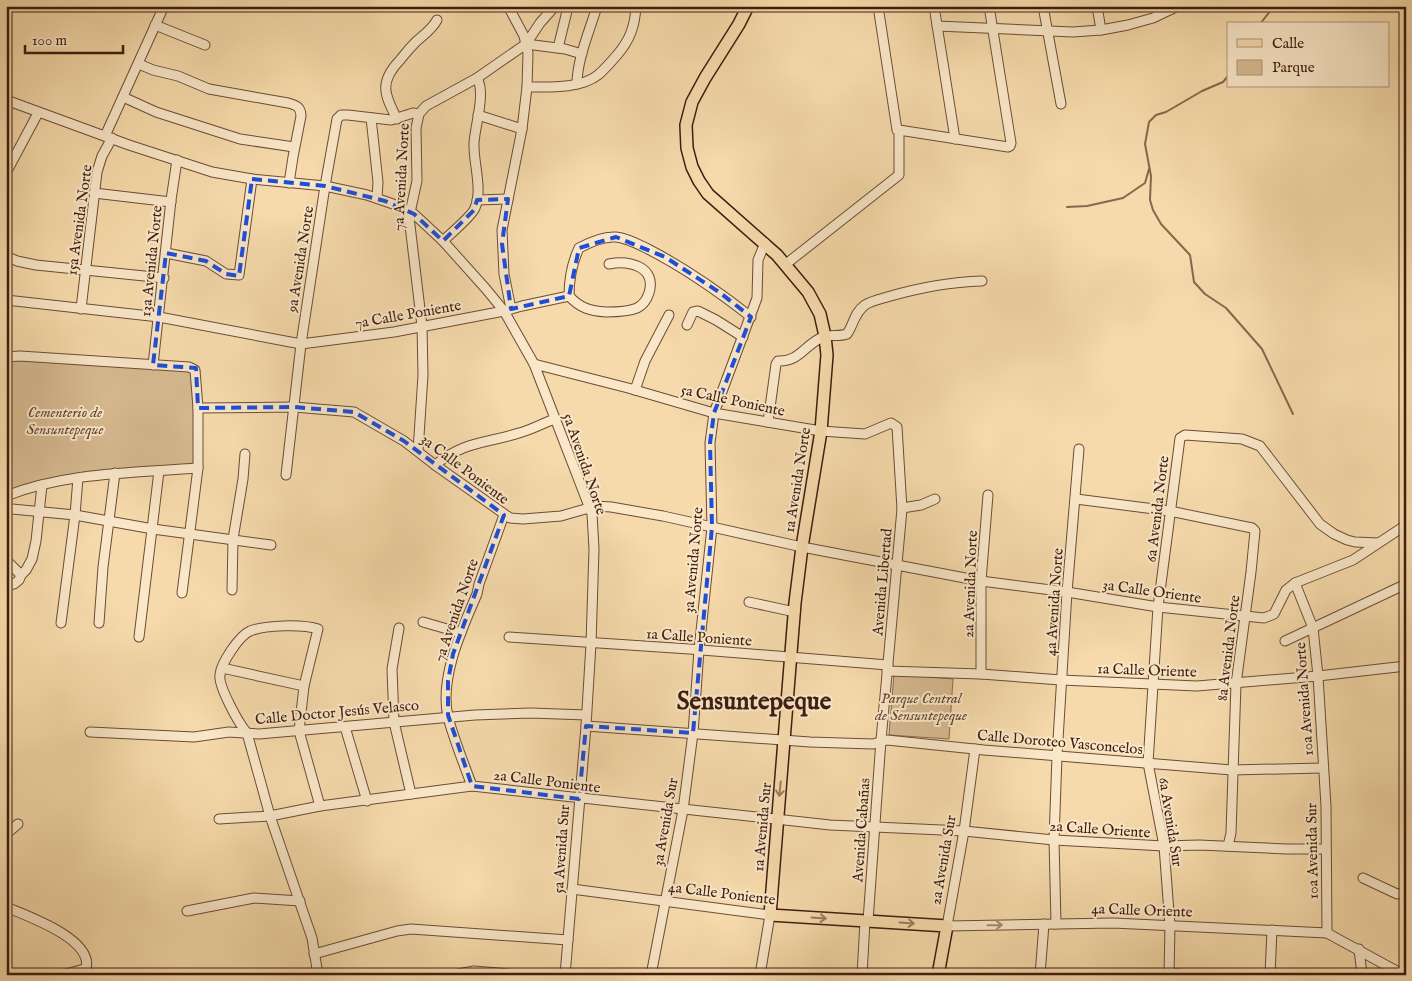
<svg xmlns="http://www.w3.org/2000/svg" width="1412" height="981" viewBox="0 0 1412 981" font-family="'IM FELL English',serif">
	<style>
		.green { fill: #d7ba91; stroke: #8a6b50 }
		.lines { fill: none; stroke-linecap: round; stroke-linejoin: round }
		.stream { stroke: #87674d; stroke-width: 2 }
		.minor-casing { stroke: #6c4c37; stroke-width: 11 }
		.major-casing { stroke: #3e1c10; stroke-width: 14 }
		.minor { stroke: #f9e7c8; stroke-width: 9 }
		.major { stroke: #f6daab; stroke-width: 11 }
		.oneway { stroke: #9a7b5e }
		.oneway2 { stroke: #a58c75 }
		.marked { fill: none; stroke: #1d4ed8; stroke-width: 4; stroke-dasharray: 10 6; stroke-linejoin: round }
		.labels { text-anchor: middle; stroke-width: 4; stroke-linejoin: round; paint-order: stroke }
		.street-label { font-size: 15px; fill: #3e1c10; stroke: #f9e7c8 }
		.park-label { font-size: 15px; font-style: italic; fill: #644430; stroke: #f9e7c8 }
		.town-label { font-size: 25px; font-weight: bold; fill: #3e1c10; stroke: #f9e7c8 }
	</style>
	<rect width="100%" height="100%" fill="#f6daab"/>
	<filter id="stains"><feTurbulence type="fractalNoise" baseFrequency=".004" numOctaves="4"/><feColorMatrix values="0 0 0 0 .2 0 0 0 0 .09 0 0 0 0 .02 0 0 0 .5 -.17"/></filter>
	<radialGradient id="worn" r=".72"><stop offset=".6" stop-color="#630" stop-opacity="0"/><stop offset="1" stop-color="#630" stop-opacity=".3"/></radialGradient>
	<g class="green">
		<path d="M23,359L193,368L197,466L115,473L6,496V360Z"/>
		<path d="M894,674L953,679L949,739L889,735Z"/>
	</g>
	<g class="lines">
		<g class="stream">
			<path d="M1260,24L1274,6"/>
			<path d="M1228,76L1223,82L1202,91L1166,112L1156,115L1149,122L1145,144L1151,176L1150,200L1153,210L1161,224L1190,255L1194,282L1205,294L1226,308L1262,349L1293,414"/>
			<path d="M1067,207L1087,206L1123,198L1145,183L1149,169"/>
		</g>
		<defs>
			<g id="minor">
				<path d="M508,6L524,36L528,53L527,87L522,129L502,230L504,274L511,309"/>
				<path d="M934,6L955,139"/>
				<path d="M1043,6L1061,104"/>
				<path d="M1097,6L1101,30"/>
				<path d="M155,25L205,45"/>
				<path d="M937,26L1073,32L1101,30L1128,25L1153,18L1176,7"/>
				<path d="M526,44L565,49L582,54"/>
				<path d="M558,48L567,11L566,6"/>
				<path d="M139,64L153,70L178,76L209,89L288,103C296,105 301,107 301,116L293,157L289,183"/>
				<path d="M577,84C577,59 590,30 597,6"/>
				<path d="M527,87C549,87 580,89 598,75C605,69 611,62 617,55C630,40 635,26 636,6"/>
				<path d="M123,97L156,112L240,139L294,147"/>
				<path d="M6,100L129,145L212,172L252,179L325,186L367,195L393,204L414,214L443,241L486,289L504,311L534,364L592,514L594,549L591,644L586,726L565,975"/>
				<path d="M478,115L522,129"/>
				<path d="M371,118L378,182L377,198"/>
				<path d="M397,119C384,94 379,82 400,60C406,53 411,46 418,40C425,34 433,28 437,20"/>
				<path d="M899,130L1008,147L1010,146L1011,143L989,6"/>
				<path d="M105,136L164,6"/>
				<path d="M6,173L38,113"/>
				<path d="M94,193L171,202"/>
				<path d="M477,200L508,199"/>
				<path d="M443,241C450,234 472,216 475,208C483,189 473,162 474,143C475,125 486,93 477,78"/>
				<path d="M166,253L206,261L226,274L239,275L252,179"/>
				<path d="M6,256L17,261L36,265L164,278"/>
				<path d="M786,264L899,175V130H897L878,6"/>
				<path d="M569,296C580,308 590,311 606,312C616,312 628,312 637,308C643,305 647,299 649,293C657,266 628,260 609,264"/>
				<path d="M6,300L159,317L301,344L394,332L504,311L522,306L569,296C569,279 572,263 579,248C590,242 603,236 616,237C627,238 638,244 648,249C685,268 718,291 751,317"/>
				<path d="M81,309L97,172L102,156L112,138"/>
				<path d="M687,325L693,312L698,311L716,320L743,337"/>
				<path d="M6,357L20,356L189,367L195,370L198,408V468L182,593"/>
				<path d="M534,364L628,388L714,413L821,431L865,434L891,423L897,427L902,509L881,740L868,921"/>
				<path d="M153,365L171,200L177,160"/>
				<path d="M635,390L645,361L669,315"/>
				<path d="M198,408L294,407L354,412L404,441L435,465L510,518L523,519L561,516L596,506L611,507L663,516L802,547L981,581L1067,592L1158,607L1264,618L1274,614L1286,590L1295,583L1353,560L1406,525"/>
				<path d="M768,422L776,364L778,361C800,362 805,344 823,337C830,334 839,337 847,334C854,324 854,313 865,305C871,301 880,299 887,297C918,288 949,282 982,281"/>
				<path d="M418,451L423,375L422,326L409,217L417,181L416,128L419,114L426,106L477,78L526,44L540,23L555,6"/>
				<path d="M435,465C465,441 484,444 519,433C531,430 543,423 555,419"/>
				<path d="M286,475L301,344L325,186L337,119L341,115H348L391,120L413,113L419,114"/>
				<path d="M6,496C67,472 134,473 198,468"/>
				<path d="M1076,499L1170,511L1252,528L1255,531L1251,572L1236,684L1231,833L1228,846"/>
				<path d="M902,508L921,505L935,499"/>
				<path d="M12,509L75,515L153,529L271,545"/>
				<path d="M6,560L21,575"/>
				<path d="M1295,583L1313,628L1318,676L1326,806L1327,933"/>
				<path d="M6,586L14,584L19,580L21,575L26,570L32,559L36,541L42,485"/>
				<path d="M232,590L233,539L243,479L245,454"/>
				<path d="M749,602L795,612"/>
				<path d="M423,622L461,633"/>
				<path d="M61,623L75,515L78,478"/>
				<path d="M99,623L103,567L115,473"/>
				<path d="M399,628L392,669L394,722L411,794"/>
				<path d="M139,637L159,471"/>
				<path d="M509,637L689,649L888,665"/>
				<path d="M1285,641L1406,584"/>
				<path d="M222,668L304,686"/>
				<path d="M887,671L981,674L1061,680L1197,686L1318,676L1406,666"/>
				<path d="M981,674V581L988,495"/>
				<path d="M586,726L810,742L873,744L887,740L984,750L1232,770L1323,768"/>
				<path d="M345,727L367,801"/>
				<path d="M90,732L194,737L229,732L259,734L475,715L531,713L586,715"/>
				<path d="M975,749L964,831L947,926L1113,923L1327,933L1404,975"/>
				<path d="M472,786C464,764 454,740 448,717C439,678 462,629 477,594L479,584L504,515"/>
				<path d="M219,819L270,816L320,806L472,786L830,825L964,831L1054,840L1164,846L1199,845L1286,849H1325"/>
				<path d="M6,834L18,824"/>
				<path d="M1363,878L1397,894L1406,893"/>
				<path d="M572,889L770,915L760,975"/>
				<path d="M6,907C27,916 94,939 86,969"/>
				<path d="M187,911L254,898L300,901"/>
				<path d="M1056,924L1054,840L1057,756L1067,592L1079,449"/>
				<path d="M1359,949L1362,975"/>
				<path d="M314,954L397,931L411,929L568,940"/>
				<path d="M1169,973L1190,975"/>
				<path d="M62,975L84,969L90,975"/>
				<path d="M318,975L312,938L270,816L247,733C239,724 218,686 220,675C221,663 239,636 250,631C265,625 303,624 318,629L304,686L299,731L320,806"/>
				<path d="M453,975L474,971L520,975"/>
				<path d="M651,975L683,810L693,733L699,650L712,527L710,443L714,413L757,298L758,260L765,243"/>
				<path d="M862,975L865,921"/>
				<path d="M1040,975L1044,924"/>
				<path d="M1169,975L1170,926L1164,846L1148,763L1158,607L1180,438L1185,435L1242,439L1260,446L1320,524L1334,534L1347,540L1355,542L1378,543"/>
				<path d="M1270,975L1272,930"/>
			</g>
			<path id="major" d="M748,6L739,24L705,78L692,102L686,125L687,148L692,167L699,181L708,194L777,255L808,292L820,314L825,336L827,355L821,431L802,547L795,603L770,915L947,926L938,975"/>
		</defs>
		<use href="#minor" class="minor-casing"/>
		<use href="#major" class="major-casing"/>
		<use href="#minor" class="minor"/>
		<use href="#major" class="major"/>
	</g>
	<defs><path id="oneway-shaft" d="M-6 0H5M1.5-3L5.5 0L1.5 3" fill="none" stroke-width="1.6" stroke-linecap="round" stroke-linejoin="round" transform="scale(1.25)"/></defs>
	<g class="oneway">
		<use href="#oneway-shaft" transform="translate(780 789) rotate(96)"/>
		<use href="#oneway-shaft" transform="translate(819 918) rotate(4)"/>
		<use href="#oneway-shaft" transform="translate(907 923) rotate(4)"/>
	</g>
	<use class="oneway2" href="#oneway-shaft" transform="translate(995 925) rotate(-1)"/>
	<path class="marked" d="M252,179L325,186L385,201L414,214L443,241L474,210L477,200L508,199L502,244L511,309L569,296L579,248L616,237L665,257L719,292L751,317L714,413L710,443L712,527L693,733L586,726L579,799L472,786L448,715V681L453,654L504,515L404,441L354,412L294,407L198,408L196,368L153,365L166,253L206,261L226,274L239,276Z"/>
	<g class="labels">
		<g class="street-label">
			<text transform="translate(401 177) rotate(-87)" y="5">7a Avenida Norte</text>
			<text transform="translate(79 220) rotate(-82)" y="5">15a Avenida Norte</text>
			<text transform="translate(300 259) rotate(-81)" y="5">9a Avenida Norte</text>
			<text transform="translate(151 261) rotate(-84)" y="5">13a Avenida Norte</text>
			<text transform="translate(408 314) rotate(-10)" y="5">7a Calle Poniente</text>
			<text transform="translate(733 400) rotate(12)" y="5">5a Calle Poniente</text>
			<text transform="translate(585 464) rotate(71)" y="5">5a Avenida Norte</text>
			<text transform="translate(465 469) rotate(37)" y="5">3a Calle Poniente</text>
			<text transform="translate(797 480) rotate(-81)" y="5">1a Avenida Norte</text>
			<text transform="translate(1157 509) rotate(-83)" y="5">6a Avenida Norte</text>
			<text transform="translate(693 560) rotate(-85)" y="5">3a Avenida Norte</text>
			<text transform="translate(882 582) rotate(-85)" y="5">Avenida Libertad</text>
			<text transform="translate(970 584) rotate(-88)" y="5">2a Avenida Norte</text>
			<text transform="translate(1152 591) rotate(8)" y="5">3a Calle Oriente</text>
			<text transform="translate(1054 602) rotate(-86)" y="5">4a Avenida Norte</text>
			<text transform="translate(456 610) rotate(-71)" y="5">7a Avenida Norte</text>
			<text transform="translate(699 637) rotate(4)" y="5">1a Calle Poniente</text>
			<text transform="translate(1228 648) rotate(-83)" y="5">8a Avenida Norte</text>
			<text transform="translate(1147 670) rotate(2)" y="5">1a Calle Oriente</text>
			<text transform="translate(1304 699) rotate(-94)" y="5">10a Avenida Norte</text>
			<text transform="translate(337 712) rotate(-5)" y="5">Calle Doctor Jesús Velasco</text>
			<text transform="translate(1060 742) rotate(5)" y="5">Calle Doroteo Vasconcelos</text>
			<text transform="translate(547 781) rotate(7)" y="5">2a Calle Poniente</text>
			<text transform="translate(665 822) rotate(-80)" y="5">3a Avenida Sur</text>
			<text transform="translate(1171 822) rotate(81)" y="5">6a Avenida Sur</text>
			<text transform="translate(762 827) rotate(-85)" y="5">1a Avenida Sur</text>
			<text transform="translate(1100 829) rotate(4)" y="5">2a Calle Oriente</text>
			<text transform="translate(861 830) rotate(-86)" y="5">Avenida Cabañas</text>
			<text transform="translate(561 849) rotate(-86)" y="5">5a Avenida Sur</text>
			<text transform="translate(1312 851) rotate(-91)" y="5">10a Avenida Sur</text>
			<text transform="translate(943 860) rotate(-80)" y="5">2a Avenida Sur</text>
			<text transform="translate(722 893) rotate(7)" y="5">4a Calle Poniente</text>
			<text transform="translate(1142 910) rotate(2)" y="5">4a Calle Oriente</text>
		</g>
		<g class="park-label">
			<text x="65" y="417">Cementerio de<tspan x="65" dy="17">Sensuntepeque</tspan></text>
			<text x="921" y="703">Parque Central<tspan x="921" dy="17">de Sensuntepeque</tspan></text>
		</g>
		<g class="town-label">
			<text x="754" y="709">Sensuntepeque</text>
		</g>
	</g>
	<rect width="1412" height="981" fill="none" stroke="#f6daab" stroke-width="25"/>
	<rect x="8" y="8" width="1397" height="966" fill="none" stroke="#3e1c10" stroke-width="2.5"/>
	<rect x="12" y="12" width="1387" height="956" fill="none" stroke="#3e1c10"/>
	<rect x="1227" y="22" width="162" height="65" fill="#f9e7c8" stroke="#ae967e"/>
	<rect x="1237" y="39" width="25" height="8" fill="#f6daab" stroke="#ae967e"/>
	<text x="1272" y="48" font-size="15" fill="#3e1c10">Calle</text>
	<rect x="1237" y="60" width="25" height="15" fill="#d7ba91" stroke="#ae967e"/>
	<text x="1272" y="72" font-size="15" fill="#3e1c10">Parque</text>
	<path d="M25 45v8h98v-8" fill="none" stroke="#3e1c10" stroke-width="2.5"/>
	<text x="32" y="45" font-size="15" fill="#3e1c10" stroke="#f9e7c8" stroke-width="4" paint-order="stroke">100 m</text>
	<rect width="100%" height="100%" filter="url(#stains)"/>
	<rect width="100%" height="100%" fill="url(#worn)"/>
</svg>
